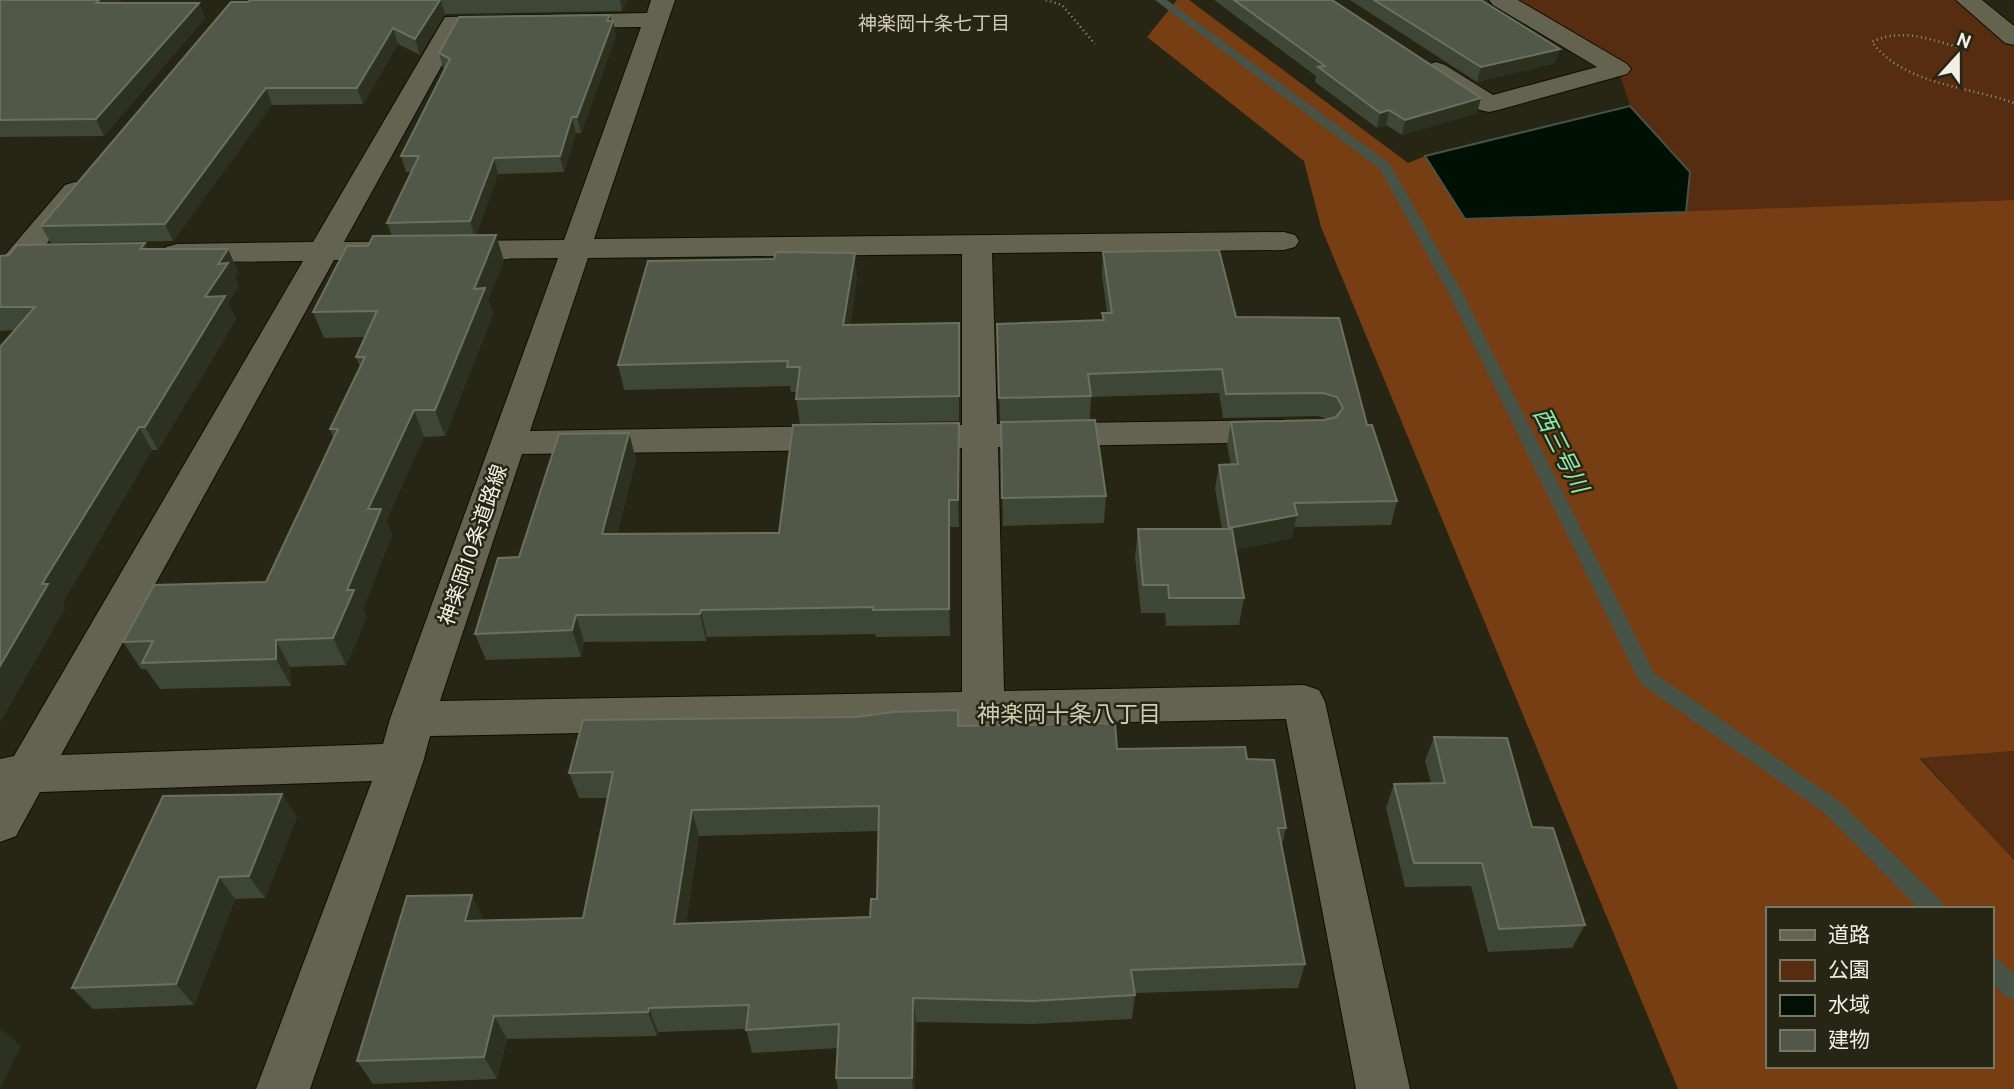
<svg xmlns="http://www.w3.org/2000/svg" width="2014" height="1089" viewBox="0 0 2014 1089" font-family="Overpass,'Noto Sans JP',sans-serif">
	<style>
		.green { fill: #562d10 }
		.forest { fill: #773e14; fill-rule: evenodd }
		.water { fill: #001005; stroke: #485348; stroke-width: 2 }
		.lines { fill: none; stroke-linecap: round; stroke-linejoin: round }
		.stream { fill: #485348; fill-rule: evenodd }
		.minor-casing { stroke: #100e01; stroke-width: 2 }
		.path { stroke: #969486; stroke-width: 2.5; stroke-dasharray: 1 3.5; stroke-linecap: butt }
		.minor { fill: #64634f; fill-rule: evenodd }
		.wall { fill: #3e4635; fill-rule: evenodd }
		.shaded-wall { fill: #2d3120 }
		.building { fill: #525848; stroke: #6b7060; stroke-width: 2; fill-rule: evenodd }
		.labels { text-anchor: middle; stroke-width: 5; stroke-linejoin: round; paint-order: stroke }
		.far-neighbourhood-label { font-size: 19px; fill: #ceccb5; stroke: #272513 }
		.street-label { font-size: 21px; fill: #f1f0e4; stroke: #272513 }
		.water-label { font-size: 23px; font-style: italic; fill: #8decad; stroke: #272513 }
		.neighbourhood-label { font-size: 23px; fill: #ceccb5; stroke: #272513 }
	</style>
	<rect width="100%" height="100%" fill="#272513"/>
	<g class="green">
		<path d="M1501,0H1968L2014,38V200L1686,212L1690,172L1630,106L1618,69Z"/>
		<path d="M2014,751V860L1919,757Z"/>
	</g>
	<path class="forest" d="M1177,0H1189L1408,163L1425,156L1466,219L2014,200V751L1919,758L2014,860V1089H1678L1321,227L1304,161L1147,37ZM1767,909H1991V1066H1767Z"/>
	<path class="water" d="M1630,106L1690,172L1686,212L1465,219L1425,156Z"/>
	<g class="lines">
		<g class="stream">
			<path d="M1155,0H1167L1390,164L1463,294L1654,673L1840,802L1942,902L1945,909H1919L1826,814L1640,683L1449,294L1380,169Z"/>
			<path d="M1991,957L1999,960L2014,974V1000L2006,997L1991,982Z"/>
		</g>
		<defs>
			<g id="minor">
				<path d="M651,0H675L594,239L1284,232L1295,235L1299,241L1295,247L1284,250L992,253L997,424L1281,420L1294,423L1299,431L1294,439L1281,442L998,447L1004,691L1304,685L1319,690L1325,702L1410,1089H1356L1286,719L430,736L423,762L310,1089H256L372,781L40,792L16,836L0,842V759L14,756L303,261L177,262L166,259L162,253L166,247L177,244L313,242L445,17L647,13ZM641,27L564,240L344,242L462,29ZM962,254V425H907L894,429L889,437L894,445L907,449L962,448V692L440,701L522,454L843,450L856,446L861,438L856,430L843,426L530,431L588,258ZM558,258L390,719L383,744L61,755L334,260Z"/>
				<path d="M1489,0H1518L1627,64L1631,69L1627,74L1498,110L1489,112L1480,110L1427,75L1423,70L1427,65L1436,62L1445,65L1493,95L1597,67L1493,5Z"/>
				<path d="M1956,0H1982L2014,26V45L2005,43Z"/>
				<path d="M75,182L85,185L89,191L85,197L11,287L0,289V261L65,185Z"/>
			</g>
		</defs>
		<use href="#minor" class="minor-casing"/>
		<g class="path">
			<path d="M1046,0L1062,5L1095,44"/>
			<path d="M1961,48C1932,40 1901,27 1872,42C1904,85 1967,86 2014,103"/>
		</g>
		<use href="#minor" class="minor"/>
	</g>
	<g class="wall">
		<path d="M0,0H121L118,3H199L205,18L104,136L0,137Z"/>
		<path d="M250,0H627L622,11L445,14L420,55L398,44L363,104L272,105L173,241L51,243L41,226Z"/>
		<path d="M1214,0H1332L1477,113L1402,135L1386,125L1377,128L1315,82L1316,76Z"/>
		<path d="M1350,0H1481L1560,49L1555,63L1477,82Z"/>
		<path d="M610,15L611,21H613L616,36L581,133H576L564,172L498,174L476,235L504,261L488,299L493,314L445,436L424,437L386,521L392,535L363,609L367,617L346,665L290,667L291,686L160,689L146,669H141L123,642L266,582L333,438L330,429L360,367L356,357L365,337L324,338L313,312L368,246L392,236L387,223L411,172H406L401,156L445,69L443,68L439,53Z"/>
		<path d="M148,249H228L238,272L235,277L239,286L228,303L236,319L158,450H152L62,604L65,608L0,722L14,330L0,331V256Z"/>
		<path d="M1103,252L1236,317L1339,318L1367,425L1397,501L1391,525L1294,527L1292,538L1235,550L1244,598L1239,625L1166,626L1165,613H1141L1135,557L1138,529H1222L1215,488L1219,465H1231L1227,445L1231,422L1327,419L1318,416L1223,418L1219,393L1091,397L1090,420L1000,421L997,324L1102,320V313H1107L1102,275Z"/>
		<path d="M857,277L850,325L959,323V421L800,424L796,399L797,392H791L790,386L624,390L618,365Z"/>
		<path d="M1001,422L1106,496L1104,523L1003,526Z"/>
		<path d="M959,423V527H950V636L876,637L875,634L707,637L706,641L584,642L581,657L486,660L475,634L519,557L629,433L636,460L617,534L779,533Z"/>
		<path d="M958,710L959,726L1117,749L1247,759L1286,828L1282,846L1305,964L1298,988L1135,993L1132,1019L1032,1024L916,1022L915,1089H838L836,1078L838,1048L752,1053L746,1029L658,1032L657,1036L507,1039L497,1079L373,1084L357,1061L484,919V921L583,918L608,798H579L569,773L856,717ZM879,831L877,899L870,917L686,923L699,836Z"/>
		<path d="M1434,737L1532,827L1585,925L1572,948L1488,952L1471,886L1405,887L1386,808L1394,784L1431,783L1425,761Z"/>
		<path d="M297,817L265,898L235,899L194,1005L93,1009L72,988Z"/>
	</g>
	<g class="shaded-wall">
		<path d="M99,0H121L103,18L96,3Z"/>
		<path d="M440,0H441L445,14L420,55L415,39Z"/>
		<path d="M620,0H627L622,11Z"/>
		<path d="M199,3L205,18L104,136L96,119Z"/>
		<path d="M610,15L612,23L613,21L616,36L581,133L577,117Z"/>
		<path d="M393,28L398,44L363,104L357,88Z"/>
		<path d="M1560,49L1555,63L1477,82L1481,67Z"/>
		<path d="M266,88L272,105L173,241L165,224Z"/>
		<path d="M1481,98L1477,113L1402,135L1405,120Z"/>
		<path d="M1389,110L1386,125L1377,128L1380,113Z"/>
		<path d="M572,117L576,133L564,172L560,156Z"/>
		<path d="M494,158L498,174L475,238L470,221Z"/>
		<path d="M496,235L504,261L488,299L493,314L445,436L435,410L474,289Z"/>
		<path d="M145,243L156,265L140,249Z"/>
		<path d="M228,249L238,272L235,277L239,286L228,303L236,319L158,450L145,427L205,297L218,264Z"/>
		<path d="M855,253L857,277L846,350L843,325Z"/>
		<path d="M414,410L424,437L386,521L392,535L363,609L367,617L346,665L333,638L347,590L368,509Z"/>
		<path d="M959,423V527L958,500Z"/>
		<path d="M139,427L152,450L62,604L65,608L0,722V666L42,584Z"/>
		<path d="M629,433L636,460L610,561L602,534Z"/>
		<path d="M949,500L950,527V636L949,609Z"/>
		<path d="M1297,515L1292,538L1225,552L1229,528Z"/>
		<path d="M701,610L707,637L706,641L700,614Z"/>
		<path d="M576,615L584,642L581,657L572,630Z"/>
		<path d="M276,640L290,667L291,686L276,659Z"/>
		<path d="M282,794L297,817L265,898L249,876Z"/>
		<path d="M692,810L699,836L682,948L674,924Z"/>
		<path d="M219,877L235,899L194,1005L176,984Z"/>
		<path d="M472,895L484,919L478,945L465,921Z"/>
		<path d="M913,998L916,1022L915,1089H913L912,1078Z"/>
		<path d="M649,1008L658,1032L657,1036L648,1012Z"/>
		<path d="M494,1016L507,1039L497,1079L484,1057Z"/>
		<path d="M0,1028L21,1046L0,1089Z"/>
	</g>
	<g class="building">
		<path d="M0,0H99L96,3H199L96,119L0,120Z"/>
		<path d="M250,0H440L415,39L393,28L357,88H266L165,224L41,226L231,2H248Z"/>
		<path d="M1234,0H1332L1481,98L1405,120L1389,110L1380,113L1318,67L1325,66Z"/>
		<path d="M1374,0H1481L1560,49L1481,67Z"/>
		<path d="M610,15L607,21H613L577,117H572L560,156L494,158L470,221L387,223L419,156H401L450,59L439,53L459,17Z"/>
		<path d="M496,235L474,289L485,288L435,410H414L368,509H381L347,590H354L333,638L276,640V659L142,663L153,641L123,642L154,585L266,582L338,429H330L365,357H356L377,311L313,312L347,246H368L373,236Z"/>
		<path d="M145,243L140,249H228L218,264L228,263L205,297L225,296L145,427H139L42,584H48L0,666V347L35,307H0V256L9,255L17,245Z"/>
		<path d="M1219,250L1236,317L1339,318L1367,425H1372L1397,501L1294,503L1297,515L1229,528L1219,465L1238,464L1231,422L1324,420L1336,417L1343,408L1337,397L1323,393L1226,394L1222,369L1088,374L1091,396L999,398L997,324L1104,320L1102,313H1112L1103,252Z"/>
		<path d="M776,252L855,253L843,325L959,323V396L796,399L800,367H787L788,361L618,365L648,261L774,259Z"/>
		<path d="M1095,420L1106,496L1002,498L1001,422Z"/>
		<path d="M959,423L958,500H949V609L873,610V607L701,610L700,614L576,615L572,630L475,634L498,558L519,557L559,434L629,433L602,534L779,533L793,425Z"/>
		<path d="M1138,529H1232L1244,598H1169L1168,585H1143Z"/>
		<path d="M958,710V726L1115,723L1117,749L1245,747L1247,759L1274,760L1286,828H1278L1305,964L1131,970L1135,995L1032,1001L913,998L912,1078H836L839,1024L746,1030L749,1005L649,1008L648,1012L494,1016L484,1057L357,1061L407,896L472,895L465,921L583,918L613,772L569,773L583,720L856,717L893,712ZM879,806L877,899H871L870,917L674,924L692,810Z"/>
		<path d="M1434,737L1507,738L1532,827L1553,828L1585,925L1499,929L1482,863H1414L1394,784L1445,783Z"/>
		<path d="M282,794L249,876L219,877L176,984L72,988L163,796Z"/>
	</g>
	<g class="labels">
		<g class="far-neighbourhood-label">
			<text x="934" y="30">神楽岡十条七丁目</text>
		</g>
		<g class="street-label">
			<text transform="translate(473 545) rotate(-71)" y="7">神楽岡10条道路線</text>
		</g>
		<g class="water-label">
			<text transform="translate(1561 450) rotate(63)" y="8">西三号川</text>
		</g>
		<g class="neighbourhood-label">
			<text x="1069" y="722">神楽岡十条八丁目</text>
		</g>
	</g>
	<rect x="1766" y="907" width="228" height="161" fill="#272513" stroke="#787667" stroke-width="2"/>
	<rect x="1780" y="930" width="35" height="10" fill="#64634f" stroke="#787667" stroke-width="2"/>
	<text x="1828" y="942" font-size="21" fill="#f1f0e4">道路</text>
	<rect x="1780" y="960" width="35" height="21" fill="#562d10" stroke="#787667" stroke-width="2"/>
	<text x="1828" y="977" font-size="21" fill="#f1f0e4">公園</text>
	<rect x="1780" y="995" width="35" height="21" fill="#001005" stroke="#787667" stroke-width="2"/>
	<text x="1828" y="1012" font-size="21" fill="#f1f0e4">水域</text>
	<rect x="1780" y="1030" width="35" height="21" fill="#525848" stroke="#787667" stroke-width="2"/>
	<text x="1828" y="1047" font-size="21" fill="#f1f0e4">建物</text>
	<g transform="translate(1958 56) rotate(21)" stroke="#272513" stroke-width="5" paint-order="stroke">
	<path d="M0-5L12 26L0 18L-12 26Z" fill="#f1f0e4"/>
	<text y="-10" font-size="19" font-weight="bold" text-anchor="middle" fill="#f1f0e4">N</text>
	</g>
</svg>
